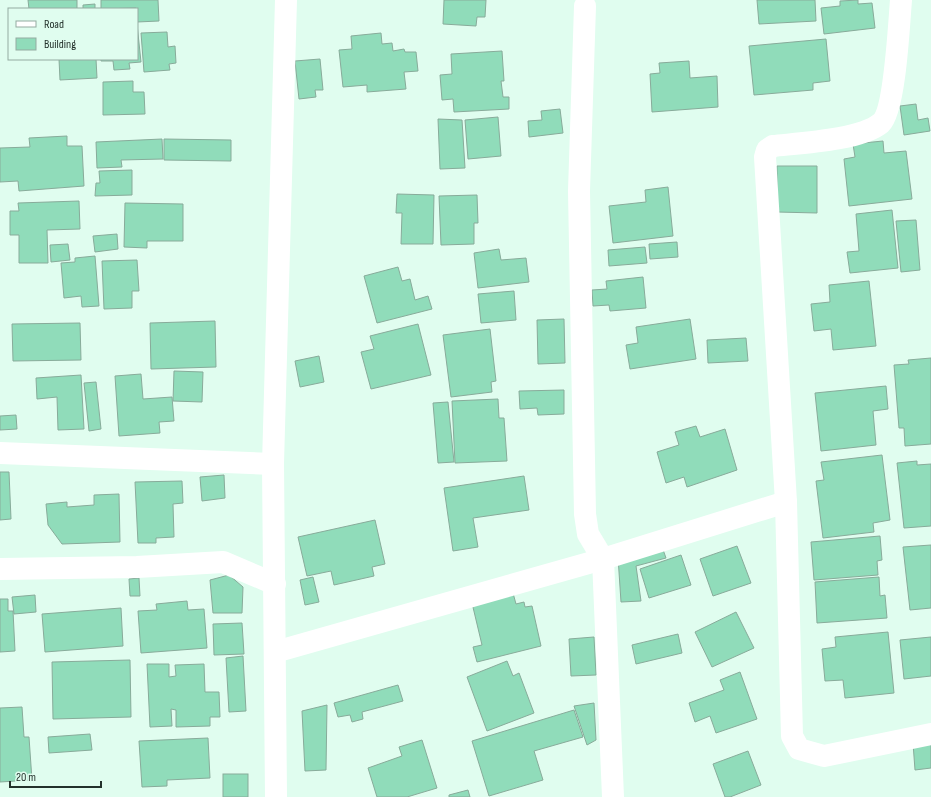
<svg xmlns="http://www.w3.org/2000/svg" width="931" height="797" viewBox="0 0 931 797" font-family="'Sofia Sans Condensed',sans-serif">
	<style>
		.building { fill: #90dcba; stroke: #88ab9a }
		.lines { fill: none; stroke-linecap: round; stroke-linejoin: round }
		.minor { stroke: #fff; stroke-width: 22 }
	</style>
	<rect width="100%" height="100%" fill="#e0fdef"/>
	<g class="building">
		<path d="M28,0H77V9H29Z"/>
		<path d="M101,0H158L159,21L137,22L136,8L101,9Z"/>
		<path d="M444,0H486L485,17H477L476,26L443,24Z"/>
		<path d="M757,0H815L816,21L759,24Z"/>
		<path d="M858,0V4L872,3L875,28L824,34L821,8L840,6V1Z"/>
		<path d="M95,4V9H83V5Z"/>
		<path d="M137,24L141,62L129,63L130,69L114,70L113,61H101V59H137Z"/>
		<path d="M167,32L168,47L175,46L176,63L169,64L170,70L144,72L141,33Z"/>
		<path d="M381,33L382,44L392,43L393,51L404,49L405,52H416L418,71L404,72L406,89L367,92V85L343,87L339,50L352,49L351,36Z"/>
		<path d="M826,39L830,81L813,83V90L754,95L749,46Z"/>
		<path d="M502,51L504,81H501L503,97H509V109L454,112L453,99L442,100L440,75L452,74L451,54Z"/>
		<path d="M59,59H96L97,78L60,80Z"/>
		<path d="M320,59L323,90H315L316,97L299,99L295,61Z"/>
		<path d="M689,61L690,78L717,76L718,107L652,112L650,74L660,73L659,63Z"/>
		<path d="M133,81V92H144L145,114L103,115V82Z"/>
		<path d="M916,104L918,120L928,118L930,131L904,135L900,106Z"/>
		<path d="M560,109L563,133L529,137L528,121L542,120L541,111Z"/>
		<path d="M498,117L501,156L468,159L465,120Z"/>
		<path d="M438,119L462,120L465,168L440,169Z"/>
		<path d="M67,136V146H82L84,186L19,191L18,181L0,182V148L30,147L29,138Z"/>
		<path d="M162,139L163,159L121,160L122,167L97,168L96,142Z"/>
		<path d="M164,139L231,140V161L164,160Z"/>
		<path d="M883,141L884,153L906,151L912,199L849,206L844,159L855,157L853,144Z"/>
		<path d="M777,166H817V213L777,212Z"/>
		<path d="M132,170V195L95,196L96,183H100L99,171Z"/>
		<path d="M668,187L673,236L613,243L609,206L646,202L645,190Z"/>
		<path d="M397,194L434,195L433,244H401L402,213H396Z"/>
		<path d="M477,195L478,223H474V244L441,245L439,196Z"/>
		<path d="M79,201L80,229L47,230L48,263H19V235H10V211H19L18,203Z"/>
		<path d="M125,203L183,204V241H147V248L124,247Z"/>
		<path d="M892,210L898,268L850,273L847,252L859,251L856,214Z"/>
		<path d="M916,220L920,270L901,272L896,221Z"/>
		<path d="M117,234L118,249L95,252L93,236Z"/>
		<path d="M677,242L678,257L650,259L649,244Z"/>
		<path d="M68,244L70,260L51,262L50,245Z"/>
		<path d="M645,247L647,263L609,266L608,250Z"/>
		<path d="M499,249L501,260L526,258L529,282L478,288L474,253Z"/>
		<path d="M95,256L99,306L82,307L81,296L64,298L61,263L75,262V258Z"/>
		<path d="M137,260L139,291H132V308L104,309L102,261Z"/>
		<path d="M398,267L402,281L410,279L415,300L428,296L432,309L377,323L364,276Z"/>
		<path d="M643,277L646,308L610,311L609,305L593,306L592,290L607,289L606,281Z"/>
		<path d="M869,281L876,346L833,350L831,329L814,331L811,304L830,302L829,285Z"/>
		<path d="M514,291L516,320L481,323L478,294Z"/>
		<path d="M564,319L565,363L538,364L537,320Z"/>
		<path d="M690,319L696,359L630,369L626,345L638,343L636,327Z"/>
		<path d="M215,321L216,367L151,369L150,323Z"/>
		<path d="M80,323L81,360L13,361L12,324Z"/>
		<path d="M418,324L431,375L371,389L361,352L374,349L370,336Z"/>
		<path d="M490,329L496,381L491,382L492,392L451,397L443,335Z"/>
		<path d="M746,338L748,361L708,363L707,340Z"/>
		<path d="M319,356L324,382L300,387L295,361Z"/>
		<path d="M931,358V444L905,446L904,428H899L894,365L909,364L908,360Z"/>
		<path d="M174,371L203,372L202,402L173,401Z"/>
		<path d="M141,374L143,399L172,397L174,421L159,422L160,433L119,436L115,376Z"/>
		<path d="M81,375L84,429L58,430L57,397L37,399L36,378Z"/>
		<path d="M96,382L101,429L89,431L84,383Z"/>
		<path d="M886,386L888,409L873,411L876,445L821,451L815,393Z"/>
		<path d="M564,390V414L538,415L537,408L520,409L519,391Z"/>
		<path d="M498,399L499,418H504L507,461L455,463L452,401Z"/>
		<path d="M448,402L454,462L438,463L433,403Z"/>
		<path d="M16,415L17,429L0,430V416Z"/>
		<path d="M696,426L700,437L725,429L737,470L687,487L684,477L666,483L657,452L679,445L675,432Z"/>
		<path d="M882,455L890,520L873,523L874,532L823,538L816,481L824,480L821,462Z"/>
		<path d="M917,461V465L931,464V526L904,528L897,463Z"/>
		<path d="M0,472H9L11,519L0,520Z"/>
		<path d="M224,475L225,498L202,501L200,477Z"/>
		<path d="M524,476L529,510L473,518L478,547L453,551L444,488Z"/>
		<path d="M182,481L183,503L173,504L174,537L156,538V543H138L135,482Z"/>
		<path d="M119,494L120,542L62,544L48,525L46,504L67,502V507L94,505V495Z"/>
		<path d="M375,520L385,564L372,567L374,576L334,585L331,571L307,576L298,537Z"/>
		<path d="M880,536L882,560L877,561L878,575L814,580L811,542Z"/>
		<path d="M661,544L666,558L636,566L641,601L621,602L618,557Z"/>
		<path d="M931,545V608L910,610L903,547Z"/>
		<path d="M737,546L751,583L713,596L700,559Z"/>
		<path d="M681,555L691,585L649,598L640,569Z"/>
		<path d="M229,575L243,587L242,613H213L210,580Z"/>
		<path d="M313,577L319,602L305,605L300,580Z"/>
		<path d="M879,577L880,596L885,595L887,618L817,623L815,582Z"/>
		<path d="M139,578L140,596H130L129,579Z"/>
		<path d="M513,593L516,604L524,602L525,607L532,606L541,646L477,662L473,647L482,645L472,603Z"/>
		<path d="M35,595L36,612L14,614L12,597Z"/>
		<path d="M0,599H8V611H13L15,651L0,652Z"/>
		<path d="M187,601L188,610L204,609L207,648L141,653L138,611L157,610L156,604Z"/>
		<path d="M121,608L123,646L45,652L42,614Z"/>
		<path d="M736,612L754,648L712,667L695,632Z"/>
		<path d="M242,623L244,654L214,655L213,624Z"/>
		<path d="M888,632L894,693L845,698L843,680L825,681L822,649L836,647L835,637Z"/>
		<path d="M678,634L682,653L636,664L632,645Z"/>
		<path d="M594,637L596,675L571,676L569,639Z"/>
		<path d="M931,637V676L904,679L900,640Z"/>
		<path d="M243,656L246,711L229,712L226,658Z"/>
		<path d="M130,660L131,717L53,719L52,662Z"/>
		<path d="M507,661L513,676L519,673L534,713L487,731L467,677Z"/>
		<path d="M147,664H169V677L176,676L175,665L204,664L205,692H219L220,717H210V726L176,727V710L171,709L172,726L150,727Z"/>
		<path d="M740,672L757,719L716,733L710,716L695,722L689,703L724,690L720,680Z"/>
		<path d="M398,685L403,701L362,712L363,719L352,722L350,715L338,717L334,703Z"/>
		<path d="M594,703L596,740L587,745L574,706Z"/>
		<path d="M327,705L326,770L305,771L302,711Z"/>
		<path d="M22,707L24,737H29L32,780L0,782V708Z"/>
		<path d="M574,710L583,737L534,751L543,780L489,796L472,741Z"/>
		<path d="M90,734L92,750L49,753L48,737Z"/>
		<path d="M208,738L210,778L167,780V786L142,787L139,741Z"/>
		<path d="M422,740L437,788L407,797H377L368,768L402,756L399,747Z"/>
		<path d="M931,741V768L915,770L913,743Z"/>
		<path d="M748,751L761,785L730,797H725L713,764Z"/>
		<rect x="223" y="774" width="25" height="23"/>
		<path d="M468,790L470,797H449V795Z"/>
	</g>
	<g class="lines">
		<g class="minor">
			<path d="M901,0C899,23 895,110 881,123C861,140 800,143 773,146L767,150L765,157L786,502L792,736L799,749L824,756L931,734"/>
			<path d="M585,6L579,191L585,514L588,534L603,559L613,797"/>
			<path d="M0,453L273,464"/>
			<path d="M0,569L137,567L223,562L275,584"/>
			<path d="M275,652L603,559L786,502"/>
			<path d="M276,797L273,464L286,0"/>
		</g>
	</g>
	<rect x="8" y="8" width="130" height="52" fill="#e0fdef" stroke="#94aba1"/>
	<rect x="16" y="21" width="20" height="6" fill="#ffffff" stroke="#94aba1"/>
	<text x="44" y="28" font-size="12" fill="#23312b">Road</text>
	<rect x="16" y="38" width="20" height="12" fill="#90dcba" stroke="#94aba1"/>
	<text x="44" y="48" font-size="12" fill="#23312b">Building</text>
	<path d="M10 781v6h91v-6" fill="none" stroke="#23312b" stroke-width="2"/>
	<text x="16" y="781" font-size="12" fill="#23312b" stroke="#e0fdef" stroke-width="3" paint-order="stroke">20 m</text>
</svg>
